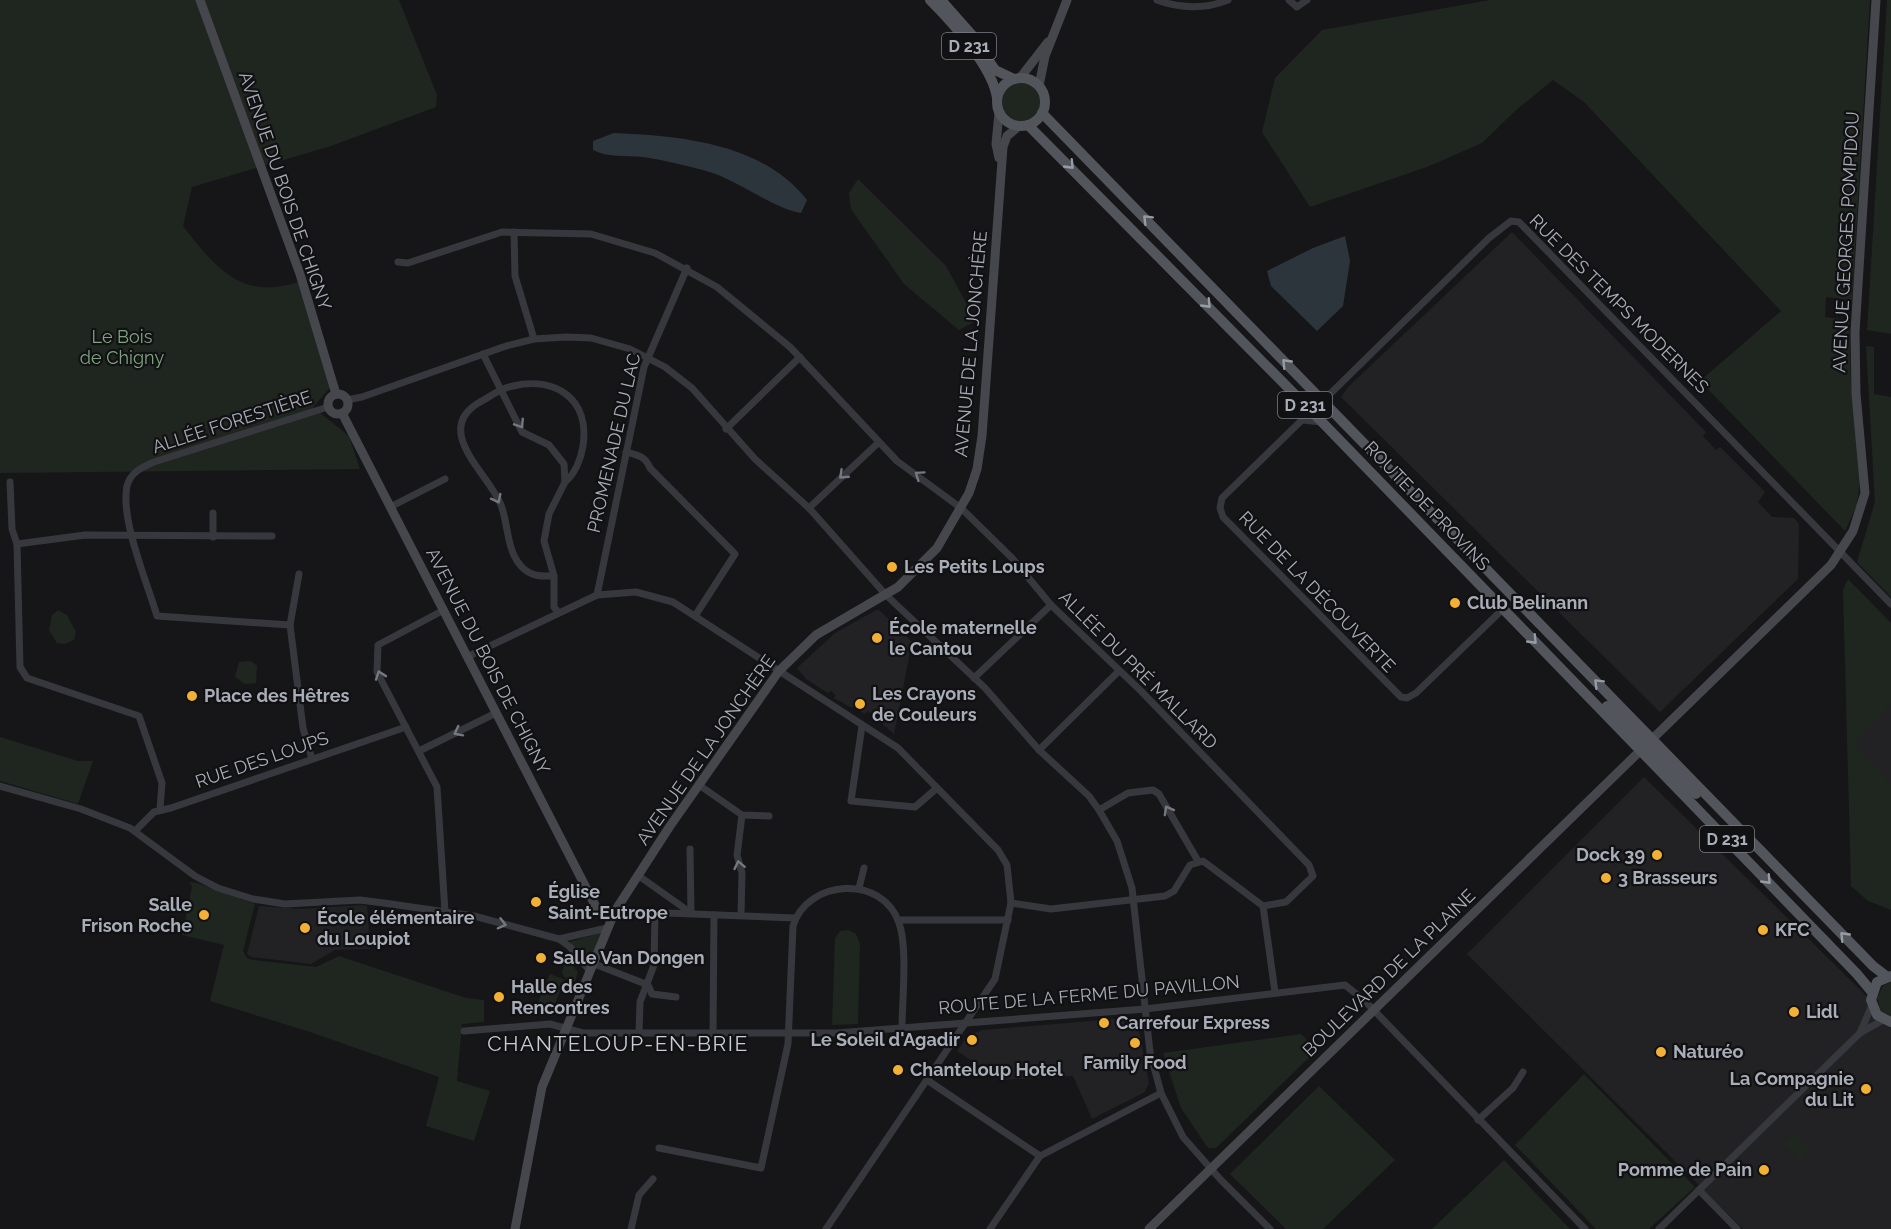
<svg xmlns="http://www.w3.org/2000/svg" width="1891" height="1229" viewBox="0 0 1891 1229" font-family="Raleway,sans-serif">
	<style>
		.built { fill: #222225 }
		.green { fill: #1e261f }
		.water { fill: #2c353c }
		.lines { fill: none; stroke-linecap: round; stroke-linejoin: round }
		.street { stroke: #37383d; stroke-width: 7 }
		.secondary { stroke: #45474d; stroke-width: 9 }
		.primary { stroke: #53555c; stroke-width: 10 }
		.oneway { stroke: #979ba6 }
		.oneway2 { stroke: #757881 }
		.poi-dot { fill: #f2b134; stroke: #111113; stroke-width: 2 }
		.labels { text-anchor: middle; stroke-width: 4.5; stroke-linejoin: round; paint-order: stroke }
		.shield { fill: #111113; stroke: #7b7e86; stroke-width: 1.5 }
		.shield-label { font-size: 16px; font-weight: bold; fill: #a8adb8 }
		.street-label { font-size: 18px; fill: #a8adb8; stroke: #111113 }
		.park-label { font-size: 18px; fill: #7fa381; stroke: #111113 }
		.poi-label { font-size: 18px; font-weight: bold; fill: #a8adb8; stroke: #111113; text-anchor: start }
		.quarter-label { font-size: 21px; letter-spacing: 1.5px; fill: #c9ccd4; stroke: #111113 }
	</style>
	<rect width="100%" height="100%" fill="#161618"/>
	<g class="built">
		<path d="M1512,232L1706,432L1703,436L1716,450L1720,447L1765,492L1758,502L1772,517L1794,518L1799,524L1798,579L1660,712L1341,397L1349,386Z"/>
		<path d="M878,609L912,642L894,734L868,711L864,714L855,705L852,708L834,698L836,695L831,691L828,693L806,679L797,668L835,633Z"/>
		<path d="M1891,705V783L1856,748V739Z"/>
		<path d="M1644,777L1891,1020V1229H1743L1467,954Z"/>
		<path d="M363,905L367,906L368,916L370,949L335,950L311,964L251,957L247,954L259,906L301,909Z"/>
		<path d="M1126,1018L1139,1030L1149,1083L1145,1092L1092,1119L1073,1076L1001,1080L957,1051L968,1035L983,1030Z"/>
	</g>
	<g class="green">
		<path d="M0,0H399L437,95L436,107L331,146L192,187L183,226C215,267 241,301 298,282L331,387L313,407L349,436L360,469L0,473Z"/>
		<path d="M1490,0H1870L1852,300L1826,297L1825,317L1849,320L1851,383L1860,481L1857,505L1845,531L1700,381L1781,311L1584,102L1553,80L1515,111L1482,143L1427,167L1310,207L1262,132L1275,78L1322,30Z"/>
		<path d="M1887,0H1891V334L1867,330Z"/>
		<circle cx="1020" cy="102" r="20"/>
		<path d="M858,179L946,266L976,321L959,330L904,284L851,209L849,193Z"/>
		<path d="M1866,346L1874,347V394L1891,397V597L1857,562L1875,502Z"/>
		<path d="M1848,579L1891,623V705L1856,740L1857,748L1891,783V910L1868,901L1851,886L1843,590Z"/>
		<path d="M58,610L67,615L76,632L74,640L65,644L57,643L49,630L52,615Z"/>
		<path d="M251,661L257,666L256,683L245,684L235,677L239,662Z"/>
		<path d="M0,737L78,761H93L78,804L0,781Z"/>
		<path d="M189,882L197,883L255,904L243,951L247,958L253,960L316,967L339,956L466,998L484,1000V1022L462,1024L457,1081L490,1091L474,1141L426,1126L439,1077L310,1032L210,1001L224,945L182,935L192,887Z"/>
		<path d="M849,930L856,934L860,944L858,1024L832,1025L835,938L840,931Z"/>
		<path d="M603,932C599,942 597,959 585,960L569,942Z"/>
		<path d="M566,957L578,972L573,987L562,974Z"/>
		<path d="M550,974L565,980L553,1008L538,1002Z"/>
		<path d="M1891,982V1016L1881,1011L1877,998L1883,986Z"/>
		<path d="M1301,1034L1317,1050L1216,1148H1208L1181,1108L1163,1053Z"/>
		<path d="M1584,1074L1695,1187L1649,1229H1596L1515,1145Z"/>
		<path d="M1319,1086L1395,1160L1323,1229H1286L1230,1174Z"/>
		<path d="M1794,1133L1811,1150L1800,1161L1783,1143Z"/>
		<path d="M1504,1160L1570,1229H1432Z"/>
	</g>
	<g class="water">
		<path d="M614,133C682,136 762,143 807,200L801,213C769,207 738,179 703,170C683,165 663,160 643,157C627,155 608,158 593,150V141Z"/>
		<path d="M1345,236L1350,261L1343,306L1317,331L1271,286L1267,271L1313,248Z"/>
	</g>
	<g class="lines">
		<g class="street">
			<path d="M1157,0C1180,9 1206,9 1228,0"/>
			<path d="M1289,0L1297,7L1307,0"/>
			<path d="M514,232L515,276L534,339"/>
			<path d="M398,262L408,263L502,232L591,234L655,253L717,287L790,347L897,461L961,508L1012,558L1051,605L1141,691L1309,865L1313,876L1286,902L1263,906"/>
			<path d="M483,354L522,432L549,445L564,464L565,482L549,514L544,541L554,576V607L558,612"/>
			<path d="M1331,393L1489,238L1511,221L1519,222L1891,604"/>
			<path d="M347,400L362,397L506,346L534,339L566,337L591,338L630,349L665,367L692,388L755,459L809,508L886,595L985,688L1039,750L1089,796L1099,810L1117,841L1132,888L1150,1052L1161,1093L1183,1137L1220,1179L1270,1229"/>
			<path d="M1322,422L1302,420L1222,498L1220,508L1223,517L1401,697L1407,698L1416,693L1503,609"/>
			<path d="M726,429L800,357"/>
			<path d="M626,452C638,455 645,456 650,468L735,554L695,616"/>
			<path d="M10,482L12,529L17,544"/>
			<path d="M390,507L445,479"/>
			<path d="M809,508L878,443"/>
			<path d="M213,513V537"/>
			<path d="M554,576C542,576 533,577 524,569C506,553 509,526 501,505C489,474 431,430 480,402C491,396 501,388 513,386C557,376 590,400 583,446C581,459 575,474 565,482"/>
			<path d="M597,595L644,367L687,268"/>
			<path d="M442,611L378,645L377,672L437,787L445,912"/>
			<path d="M290,625L299,574"/>
			<path d="M467,657L597,595L636,592L673,602L898,748L998,850L1007,865L1011,903L995,979L826,1229"/>
			<path d="M974,678L1051,605"/>
			<path d="M862,726L851,801L915,807L937,788"/>
			<path d="M1039,750L1119,671"/>
			<path d="M419,751L496,713"/>
			<path d="M312,759L303,728L290,625L157,616C147,582 120,519 127,486C130,473 142,467 154,462L328,407"/>
			<path d="M699,785L742,815L769,816"/>
			<path d="M0,786L81,809L130,828L195,876L218,888L253,899L285,904L360,900L384,903L474,916L559,939L570,947L589,970"/>
			<path d="M160,809L162,783L139,716L27,678L20,667L17,544L85,535L272,536"/>
			<path d="M1099,810L1128,793L1153,790L1159,794L1198,861"/>
			<path d="M135,831L154,812L171,808L406,727"/>
			<path d="M690,849L691,913"/>
			<path d="M639,876L691,913"/>
			<path d="M859,888L864,868"/>
			<path d="M1011,903L1051,909L1165,896L1174,891L1190,865L1203,861L1263,906L1275,992"/>
			<path d="M615,911L795,918"/>
			<path d="M741,915L742,873L737,855L742,815"/>
			<path d="M899,920H1008"/>
			<path d="M559,939L607,928"/>
			<path d="M592,963L648,985L652,994L676,997"/>
			<path d="M464,1031L550,1024L583,1033H837L1145,1009L1345,985L1365,1001L1585,1229"/>
			<path d="M1860,1033L1872,1005"/>
			<path d="M639,1034L640,1002L654,965L655,913"/>
			<path d="M713,1034L714,915"/>
			<path d="M927,1080L1040,1156"/>
			<path d="M1478,1120L1513,1088L1523,1072"/>
			<path d="M659,1148L761,1168L788,1044L793,926C807,879 883,874 899,923C908,948 902,1000 902,1028"/>
			<path d="M1699,1190L1737,1229"/>
			<path d="M631,1229L639,1195L653,1179"/>
			<path d="M990,1229L1040,1156L1161,1093"/>
			<path d="M1659,1229L1860,1033L1883,1020"/>
		</g>
		<g class="secondary">
			<path d="M200,0L300,274L336,394"/>
			<path d="M1020,78L1048,42"/>
			<path d="M1039,86L1045,56L1067,0"/>
			<path d="M999,158L996,144L999,113"/>
			<circle cx="338" cy="404" r="10"/>
			<path d="M342,413L597,909L602,914L612,918"/>
			<path d="M515,1229L542,1087L615,911L670,826L779,671L816,635L898,587L937,548L969,493L977,469L982,436L1003,147L1007,136L1019,126"/>
			<path d="M1149,1229L1831,565L1853,531L1865,493L1856,394L1855,332L1876,0"/>
		</g>
		<g class="primary">
			<path d="M930,0C952,22 993,67 997,98"/>
			<path d="M941,0L972,35L995,70L1014,79"/>
			<circle cx="1021" cy="102" r="24"/>
			<path d="M1042,113L1873,966L1886,976"/>
			<path d="M1028,125L1322,422L1857,974L1872,992"/>
			<path d="M1607,706L1696,794"/>
			<path d="M1891,976L1877,982L1871,1000L1877,1015L1891,1022"/>
		</g>
	</g>
	<defs><path id="oneway-chevron" d="M-2-3.5L2.5 0L-2 3.5" fill="none" stroke-width="1.6" stroke-linecap="round" stroke-linejoin="round" transform="scale(1.5)"/></defs>
	<g class="oneway">
		<use href="#oneway-chevron" transform="translate(1070 165) rotate(46)"/>
		<use href="#oneway-chevron" transform="translate(1147 219) rotate(-135)"/>
		<use href="#oneway-chevron" transform="translate(1207 304) rotate(46)"/>
		<use href="#oneway-chevron" transform="translate(1286 363) rotate(-134)"/>
		<use href="#oneway-chevron" transform="translate(1533 640) rotate(46)"/>
		<use href="#oneway-chevron" transform="translate(1598 683) rotate(-135)"/>
		<use href="#oneway-chevron" transform="translate(1767 880) rotate(46)"/>
		<use href="#oneway-chevron" transform="translate(1844 936) rotate(-134)"/>
	</g>
	<g class="oneway2">
		<use href="#oneway-chevron" transform="translate(520 424) rotate(57)"/>
		<use href="#oneway-chevron" transform="translate(843 475) rotate(137)"/>
		<use href="#oneway-chevron" transform="translate(919 475) rotate(-145)"/>
		<use href="#oneway-chevron" transform="translate(497 499) rotate(63)"/>
		<use href="#oneway-chevron" transform="translate(380 675) rotate(-109)"/>
		<use href="#oneway-chevron" transform="translate(458 732) rotate(153)"/>
		<use href="#oneway-chevron" transform="translate(1168 810) rotate(-119)"/>
		<use href="#oneway-chevron" transform="translate(739 865) rotate(-102)"/>
		<use href="#oneway-chevron" transform="translate(502 924) rotate(15)"/>
	</g>
	<g class="poi-dot">
		<circle cx="892" cy="567" r="6"/>
		<circle cx="1455" cy="603" r="6"/>
		<circle cx="877" cy="638" r="6"/>
		<circle cx="192" cy="696" r="6"/>
		<circle cx="860" cy="704" r="6"/>
		<circle cx="1657" cy="855" r="6"/>
		<circle cx="1606" cy="878" r="6"/>
		<circle cx="536" cy="902" r="6"/>
		<circle cx="204" cy="915" r="6"/>
		<circle cx="305" cy="928" r="6"/>
		<circle cx="1763" cy="930" r="6"/>
		<circle cx="541" cy="958" r="6"/>
		<circle cx="499" cy="997" r="6"/>
		<circle cx="1794" cy="1012" r="6"/>
		<circle cx="1104" cy="1023" r="6"/>
		<circle cx="972" cy="1040" r="6"/>
		<circle cx="1135" cy="1043" r="6"/>
		<circle cx="1661" cy="1052" r="6"/>
		<circle cx="898" cy="1070" r="6"/>
		<circle cx="1866" cy="1089" r="6"/>
		<circle cx="1764" cy="1170" r="6"/>
	</g>
	<g class="labels">
		<g class="shield">
			<rect x="942" y="33" width="54" height="26" rx="4.5"/>
			<rect x="1278" y="392" width="54" height="26" rx="4.5"/>
			<rect x="1700" y="826" width="54" height="26" rx="4.5"/>
		</g>
		<g class="shield-label">
			<text x="969" y="52">D 231</text>
			<text x="1305" y="411">D 231</text>
			<text x="1727" y="845">D 231</text>
		</g>
		<g class="street-label">
			<text transform="translate(285 191) rotate(71)" y="6">AVENUE DU BOIS DE CHIGNY</text>
			<text transform="translate(1846 242) rotate(-87)" y="6">AVENUE GEORGES POMPIDOU</text>
			<text transform="translate(1619 304) rotate(45)" y="6">RUE DES TEMPS MODERNES</text>
			<text transform="translate(971 344) rotate(-85)" y="6">AVENUE DE LA JONCHÈRE</text>
			<text transform="translate(232 422) rotate(-18)" y="6">ALLÉE FORESTIÈRE</text>
			<text transform="translate(614 443) rotate(-77)" y="6">PROMENADE DU LAC</text>
			<text transform="translate(1427 506) rotate(46)" y="6">ROUTE DE PROVINS</text>
			<text transform="translate(1317 592) rotate(46)" y="6">RUE DE LA DÉCOUVERTE</text>
			<text transform="translate(488 661) rotate(63)" y="6">AVENUE DU BOIS DE CHIGNY</text>
			<text transform="translate(1138 670) rotate(45)" y="6">ALLÉE DU PRÉ MALLARD</text>
			<text transform="translate(706 750) rotate(-55)" y="6">AVENUE DE LA JONCHÈRE</text>
			<text transform="translate(262 760) rotate(-19)" y="6">RUE DES LOUPS</text>
			<text transform="translate(1389 973) rotate(-44)" y="6">BOULEVARD DE LA PLAINE</text>
			<text transform="translate(1089 995) rotate(-5)" y="6">ROUTE DE LA FERME DU PAVILLON</text>
		</g>
		<g class="park-label">
			<text x="122" y="343">Le Bois<tspan x="122" dy="21">de Chigny</tspan></text>
		</g>
		<g class="poi-label">
			<text x="904" y="573">Les Petits Loups</text>
			<text x="1467" y="609">Club Belinann</text>
			<text x="889" y="634">École maternelle<tspan x="889" dy="21">le Cantou</tspan></text>
			<text x="872" y="700">Les Crayons<tspan x="872" dy="21">de Couleurs</tspan></text>
			<text x="204" y="702">Place des Hêtres</text>
			<text x="1645" y="861" text-anchor="end">Dock 39</text>
			<text x="1618" y="884">3 Brasseurs</text>
			<text x="548" y="898">Église<tspan x="548" dy="21">Saint-Eutrope</tspan></text>
			<text x="192" y="911" text-anchor="end">Salle<tspan x="192" dy="21">Frison Roche</tspan></text>
			<text x="317" y="924">École élémentaire<tspan x="317" dy="21">du Loupiot</tspan></text>
			<text x="1775" y="936">KFC</text>
			<text x="553" y="964">Salle Van Dongen</text>
			<text x="511" y="993">Halle des<tspan x="511" dy="21">Rencontres</tspan></text>
			<text x="1806" y="1018">Lidl</text>
			<text x="1116" y="1029">Carrefour Express</text>
			<text x="960" y="1046" text-anchor="end">Le Soleil d'Agadir</text>
			<text x="1673" y="1058">Naturéo</text>
			<text x="1135" y="1069" text-anchor="middle">Family Food</text>
			<text x="910" y="1076">Chanteloup Hotel</text>
			<text x="1854" y="1085" text-anchor="end">La Compagnie<tspan x="1854" dy="21">du Lit</tspan></text>
			<text x="1752" y="1176" text-anchor="end">Pomme de Pain</text>
		</g>
		<g class="quarter-label">
			<text x="618" y="1051">CHANTELOUP-EN-BRIE</text>
		</g>
	</g>
</svg>
